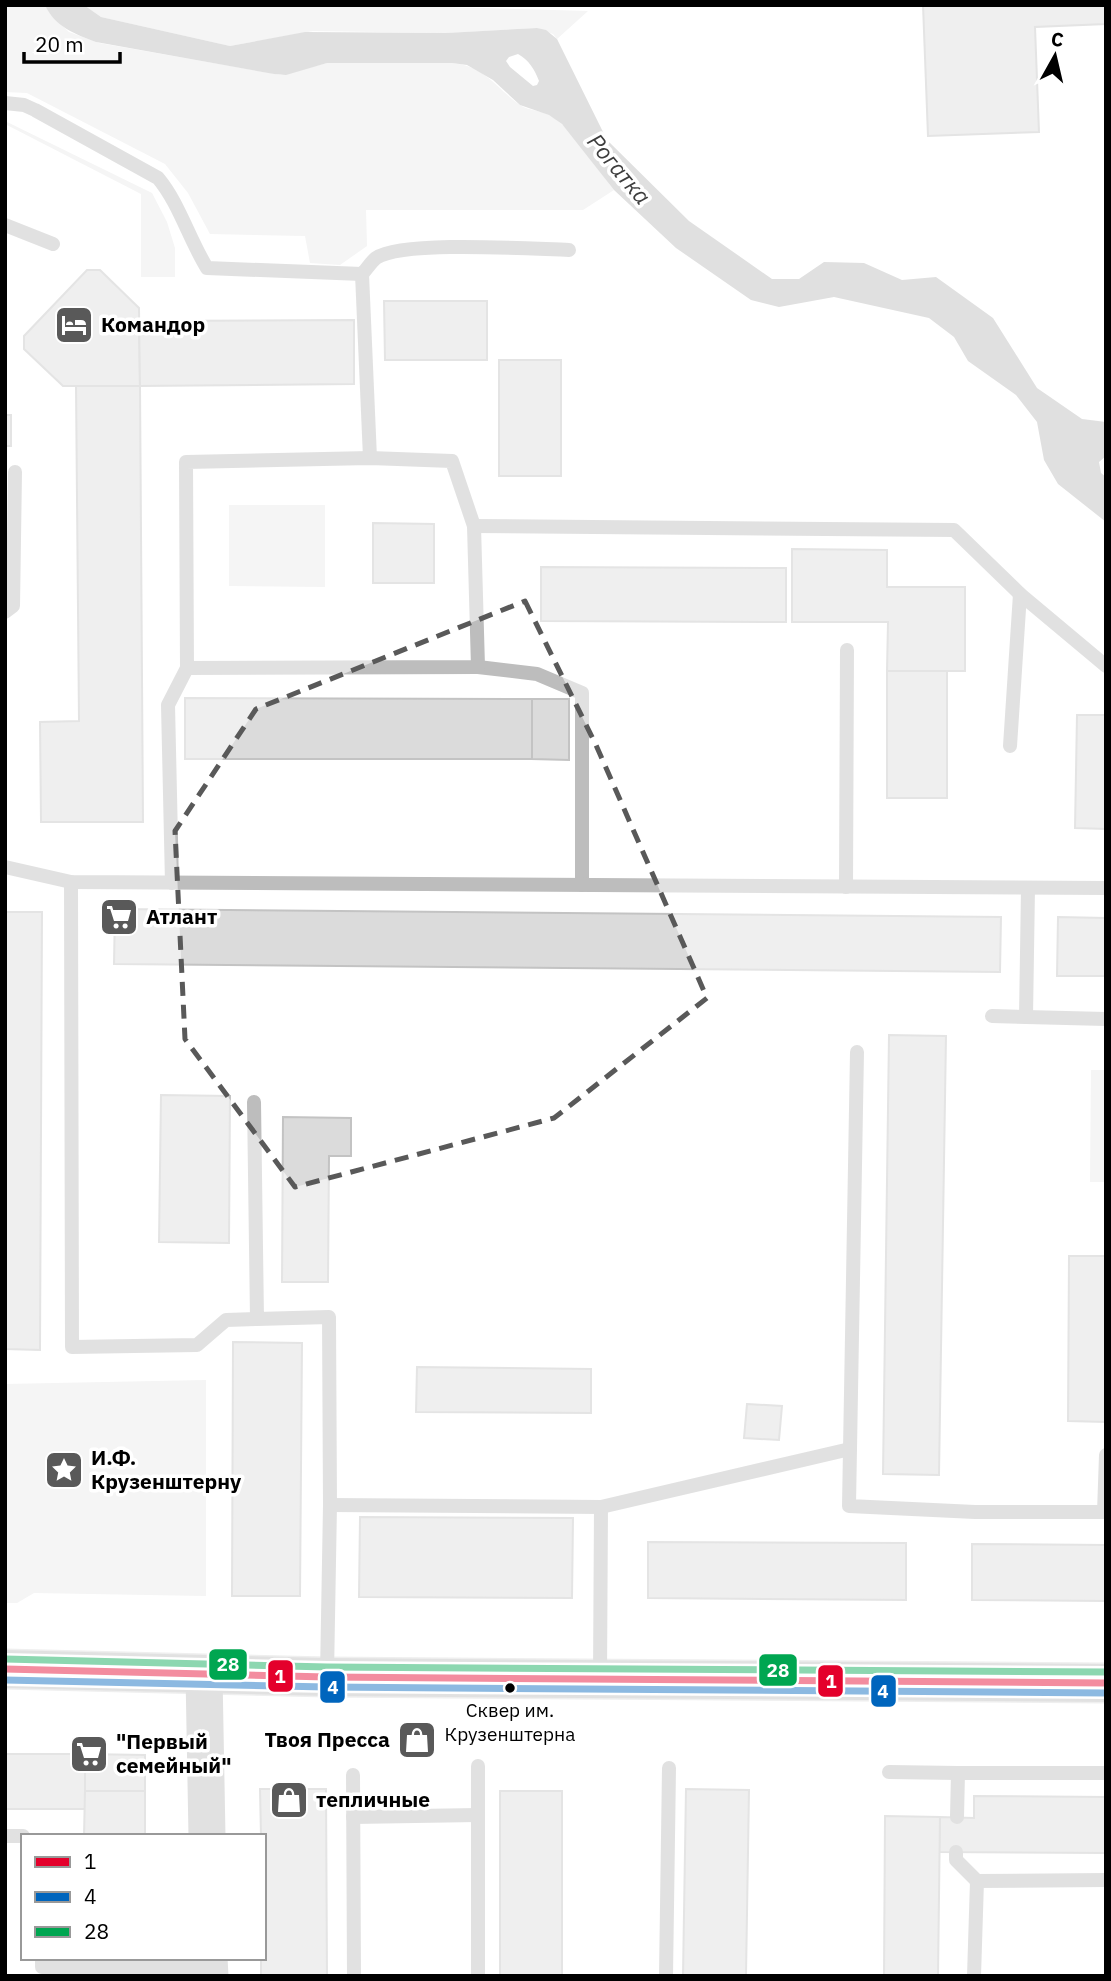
<svg xmlns="http://www.w3.org/2000/svg" width="1111" height="1981" viewBox="0 0 1111 1981" font-family="'IBM Plex Sans',sans-serif">
	<style>
		.green { fill: #e8e8e8 }
		.water { fill: #bababa; fill-rule: evenodd }
		.building { fill: #dbdbdb; stroke: #c3c3c3; stroke-width: 2 }
		.lines { fill: none; stroke-linecap: round; stroke-linejoin: round }
		.primary-casing { stroke: #dbdbdb; stroke-width: 41 }
		.service { stroke: #bdbdbd; stroke-width: 14 }
		.tertiary { stroke: #bdbdbd; stroke-width: 37 }
		.primary { stroke: #bdbdbd; stroke-width: 38 }
		.bus-1-casing { stroke: #fff; stroke-width: 12 }
		.bus-2-casing { stroke: #fff; stroke-width: 12 }
		.bus-3-casing { stroke: #fff; stroke-width: 12 }
		.bus-1 { stroke: #e4002b; stroke-width: 7 }
		.bus-2 { stroke: #0065bd; stroke-width: 7 }
		.bus-3 { stroke: #00a651; stroke-width: 7 }
		.marked { fill: none; stroke: #595959; stroke-width: 5; stroke-dasharray: 14 9; stroke-linejoin: round }
		.bus-dot { fill: #000; stroke: #fff; stroke-width: 2.5 }
		.labels { text-anchor: middle; stroke-width: 7; stroke-linejoin: round; paint-order: stroke }
		.bus-label { font-size: 19px; fill: #000; stroke: #fff }
		.poi-label { font-size: 21px; font-weight: bold; fill: #000; stroke: #fff; text-anchor: start }
		.water-label { font-size: 23px; font-style: italic; fill: #3d3d3d; stroke: #fff }
		.line-badge { stroke: #fff; stroke-width: 2.5 }
		.badge-label { font-size: 19px; text-anchor: middle; font-weight: bold; fill: #fff }
	</style>
	<rect width="100%" height="100%" fill="#fff"/>
	<g class="green">
		<path d="M5,5H45L51,15L69,32L99,43L281,75L327,63H452C485,66 496,88 520,105C529,111 541,110 551,116C572,128 598,170 614,190L583,210H366L367,246L340,265L310,263L305,236L210,234L188,193L165,164L27,93L5,92Z"/>
		<path d="M84,5H368L588,11L557,39L553,34L537,28L446,33L313,31L230,46L101,17Z"/>
		<path d="M5,121L152,193L167,222L175,248V277H141V194L5,124Z"/>
		<path d="M229,505H325V587L229,586Z"/>
		<path d="M1091,1070H1106V1182H1090Z"/>
		<path d="M206,1380V1596L34,1593L17,1603H5V1384Z"/>
	</g>
	<path class="water" d="M45,5H84L101,17L230,46L305,32L446,33L537,28L546,30L557,39L607,140L689,221L772,279H799L824,262L864,263L902,280L936,277L993,318L1037,388L1082,419L1106,422V456L1099,462L1101,473L1106,477V522L1058,484L1044,460L1037,422L1016,395L968,361L954,337L929,318L834,297L779,307L751,300L676,248L614,190L562,124L549,115L520,105L493,80L467,65L452,63H327L286,75L274,74L96,42C75,34 55,27 45,5ZM518,54C529,60 535,70 539,81L537,85L533,86L510,67L506,61L509,57Z"/>
	<g class="building">
		<path d="M923,5H1106V24L1035,27L1039,132L928,136Z"/>
		<path d="M87,270H100L139,308L140,386H63L24,349V336Z"/>
		<path d="M384,301H487V360H385Z"/>
		<path d="M354,320V384L140,386L139,321Z"/>
		<rect x="499" y="360" width="62" height="116"/>
		<path d="M76,386H140L143,822H41L40,722L79,721Z"/>
		<rect x="5" y="415" width="6" height="31"/>
		<path d="M373,523L434,524V583H373Z"/>
		<path d="M792,549L887,550V587H965V671H887L888,622H792Z"/>
		<path d="M541,567L786,568V622L541,621Z"/>
		<rect x="887" y="671" width="60" height="127"/>
		<path d="M185,698L532,699V759H185Z"/>
		<path d="M532,699H569V760L532,759Z"/>
		<path d="M1077,715H1106V829L1075,828Z"/>
		<path d="M115,909L1001,917L1000,972L114,964Z"/>
		<path d="M5,912H42L40,1350L5,1349Z"/>
		<path d="M1058,917L1106,918V976H1057Z"/>
		<path d="M889,1035L946,1036L939,1475L883,1474Z"/>
		<path d="M161,1095L230,1096L229,1243L159,1242Z"/>
		<path d="M283,1117L351,1118V1156H329L328,1282H282Z"/>
		<path d="M1069,1256H1106V1422L1068,1421Z"/>
		<path d="M233,1342L302,1343L300,1596H232Z"/>
		<path d="M417,1367L591,1369V1413L416,1412Z"/>
		<path d="M747,1404L782,1406L779,1440L744,1438Z"/>
		<path d="M360,1517L573,1518L572,1598L359,1597Z"/>
		<path d="M648,1542L906,1543V1600L648,1598Z"/>
		<path d="M972,1544L1106,1545V1601L972,1600Z"/>
		<rect x="5" y="1754" width="80" height="55"/>
		<path d="M85,1754L145,1755V1791H85Z"/>
		<path d="M260,1789H326L327,1976H261V1958H264V1836H261Z"/>
		<path d="M686,1789L749,1790L746,1976H683Z"/>
		<path d="M85,1791H145V1836H84Z"/>
		<rect x="500" y="1791" width="62" height="185"/>
		<path d="M974,1796L1106,1797V1853L939,1852L940,1817L974,1818Z"/>
		<path d="M885,1816L940,1817L938,1976H884Z"/>
	</g>
	<g class="lines">
		<defs>
			<path id="primary" d="M5,1669L327,1677L1106,1683"/>
		</defs>
		<use href="#primary" class="primary-casing"/>
		<g class="service">
			<path d="M5,103L24,105L35,110L158,178C179,203 189,239 207,268L362,274C366,270 371,262 376,258C403,240 531,249 569,250"/>
			<path d="M5,225L53,244"/>
			<path d="M362,274L370,458"/>
			<path d="M474,526L954,530L1020,594L1106,666"/>
			<path d="M5,612L13,606L15,472"/>
			<path d="M478,667L537,674L582,693V885"/>
			<path d="M1010,746L1020,594"/>
			<path d="M5,867L71,882L1106,888"/>
			<path d="M71,882L72,1347L197,1345L226,1320L257,1319"/>
			<path d="M172,883L168,705L187,668L186,462L370,458L452,461L474,526L478,667L187,668"/>
			<path d="M846,887L847,650"/>
			<path d="M992,1016L1106,1019"/>
			<path d="M1026,1017L1028,888"/>
			<path d="M857,1052L849,1506L975,1512H1104L1106,1455"/>
			<path d="M254,1102L257,1319L329,1317L330,1505L327,1675"/>
			<path d="M330,1505L601,1507L850,1449"/>
			<path d="M600,1677L601,1507"/>
			<path d="M478,1766V1976"/>
			<path d="M889,1772L958,1773"/>
			<path d="M353,1775L354,1976"/>
			<path d="M353,1817L478,1815"/>
			<path d="M957,1817L958,1773H1106"/>
			<path d="M5,1836H23"/>
			<path d="M956,1852V1860L977,1881"/>
			<path d="M42,1958V1967H207"/>
			<path d="M666,1976L669,1768"/>
			<path d="M974,1976L977,1881L1106,1880"/>
		</g>
		<g class="tertiary">
			<path d="M204,1675L207,1836"/>
			<path d="M209,1958L210,1976"/>
		</g>
		<use href="#primary" class="primary"/>
		<defs>
			<path id="bus-1" d="M5,1669L327,1677L1106,1683"/>
			<path id="bus-2" d="M5,1680L327,1687L1106,1693"/>
			<path id="bus-3" d="M5,1659L327,1667L1106,1672"/>
		</defs>
		<use href="#bus-1" class="bus-1-casing"/>
		<use href="#bus-2" class="bus-2-casing"/>
		<use href="#bus-3" class="bus-3-casing"/>
		<use href="#bus-1" class="bus-1"/>
		<use href="#bus-2" class="bus-2"/>
		<use href="#bus-3" class="bus-3"/>
	</g>
	<path d="M0 0H1111V1981H0ZM525,601L596,745L707,998L554,1118L295,1187L185,1039L175,831L256,709Z" fill="#fff" fill-opacity=".55" fill-rule="evenodd"/>
	<path class="marked" d="M525,601L596,745L707,998L554,1118L295,1187L185,1039L175,831L256,709Z"/>
	<defs>
		<symbol id="hotel-square" viewBox="-11 -11 22 22"><rect x="-9" y="-9" width="18" height="18" rx="4" fill="#595959" stroke="#fff"/><path d="M-6-4.5h1.5V1H6V5H4.5V3h-9V5H-6ZM-4 0a1.8 1.8 0 1 1 3.6 0ZM.5 0V-2.5h3Q6-2.5 6 0Z" fill="#fff"/></symbol>
		<symbol id="supermarket-square" viewBox="-11 -11 22 22"><rect x="-9" y="-9" width="18" height="18" rx="4" fill="#595959" stroke="#fff"/><path d="M-6-5.5h2.5l.6 2H6L4.5 2H-2.5L-4.4-4H-6ZM-1.5 3.2a1.3 1.3 0 1 0 .1 0ZM3 3.2a1.3 1.3 0 1 0 .1 0Z" fill="#fff"/></symbol>
		<symbol id="sight-square" viewBox="-11 -11 22 22"><rect x="-9" y="-9" width="18" height="18" rx="4" fill="#595959" stroke="#fff"/><path d="M0-6L1.8-2.2L6-1.7L2.9 1.2L3.7 5.4L0 3.3L-3.7 5.4L-2.9 1.2L-6-1.7L-1.8-2.2Z" fill="#fff"/></symbol>
		<symbol id="shop-square" viewBox="-11 -11 22 22"><rect x="-9" y="-9" width="18" height="18" rx="4" fill="#595959" stroke="#fff"/><path d="M-5-2.5h2.3a2.7 3.5 0 0 1 5.4 0H5L5.5 6h-11ZM-1.5-2.5h3a1.5 2.3 0 0 0-3 0Z" fill="#fff"/></symbol>
	</defs>
	<g fill-rule="evenodd">
		<use href="#hotel-square" x="52" y="303" width="44" height="44"/>
		<use href="#supermarket-square" x="97" y="895" width="44" height="44"/>
		<use href="#sight-square" x="42" y="1448" width="44" height="44"/>
		<use href="#shop-square" x="395" y="1718" width="44" height="44"/>
		<use href="#supermarket-square" x="67" y="1732" width="44" height="44"/>
		<use href="#shop-square" x="267" y="1778" width="44" height="44"/>
	</g>
	<circle class="bus-dot" cx="510" cy="1688" r="6"/>
	<g class="labels">
		<g class="bus-label">
			<text x="510" y="1717">Сквер им.<tspan x="510" dy="24">Крузенштерна</tspan></text>
		</g>
		<g class="poi-label">
			<text x="101" y="332">Командор</text>
			<text x="146" y="924">Атлант</text>
			<text x="91" y="1465">И.Ф.<tspan x="91" dy="24">Крузенштерну</tspan></text>
			<text x="390" y="1747" text-anchor="end">Твоя Пресса</text>
			<text x="116" y="1749">"Первый<tspan x="116" dy="24">семейный"</tspan></text>
			<text x="316" y="1807">тепличные</text>
		</g>
		<g class="water-label">
			<text transform="translate(619 169) rotate(50)" y="8">Рогатка</text>
		</g>
	</g>
	<g class="line-badge">
		<rect x="208" y="1648" width="40" height="33" rx="7" fill="#00a651"/>
		<rect x="758" y="1653" width="40" height="34" rx="7" fill="#00a651"/>
		<rect x="267" y="1659" width="27" height="34" rx="7" fill="#e4002b"/>
		<rect x="817" y="1664" width="27" height="34" rx="7" fill="#e4002b"/>
		<rect x="319" y="1670" width="27" height="34" rx="7" fill="#0065bd"/>
		<rect x="870" y="1674" width="27" height="34" rx="7" fill="#0065bd"/>
	</g>
	<g class="badge-label">
		<text x="228" y="1671">28</text>
		<text x="778" y="1677">28</text>
		<text x="280" y="1683">1</text>
		<text x="831" y="1688">1</text>
		<text x="333" y="1694">4</text>
		<text x="883" y="1698">4</text>
	</g>
	<rect width="1111" height="1981" fill="none" stroke="#000000" stroke-width="14"/>
	<rect x="21" y="1834" width="245" height="126" fill="#ffffff" stroke="#999999" stroke-width="2"/>
	<rect x="35" y="1857" width="35" height="10" fill="#e4002b" stroke="#999999" stroke-width="2"/>
	<text x="84" y="1869" font-size="21" fill="#000000">1</text>
	<rect x="35" y="1892" width="35" height="10" fill="#0065bd" stroke="#999999" stroke-width="2"/>
	<text x="84" y="1904" font-size="21" fill="#000000">4</text>
	<rect x="35" y="1927" width="35" height="10" fill="#00a651" stroke="#999999" stroke-width="2"/>
	<text x="84" y="1939" font-size="21" fill="#000000">28</text>
	<g transform="translate(1055 56) rotate(8)" stroke="#ffffff" stroke-width="5" paint-order="stroke">
	<path d="M0-5L12 26L0 18L-12 26Z" fill="#000000"/>
	<text y="-10" font-size="19" font-weight="bold" text-anchor="middle" fill="#000000">С</text>
	</g>
	<path d="M24 52v10h96v-10" fill="none" stroke="#000000" stroke-width="3.5"/>
	<text x="35" y="52" font-size="21" fill="#000000" stroke="#ffffff" stroke-width="5" paint-order="stroke">20 m</text>
</svg>
